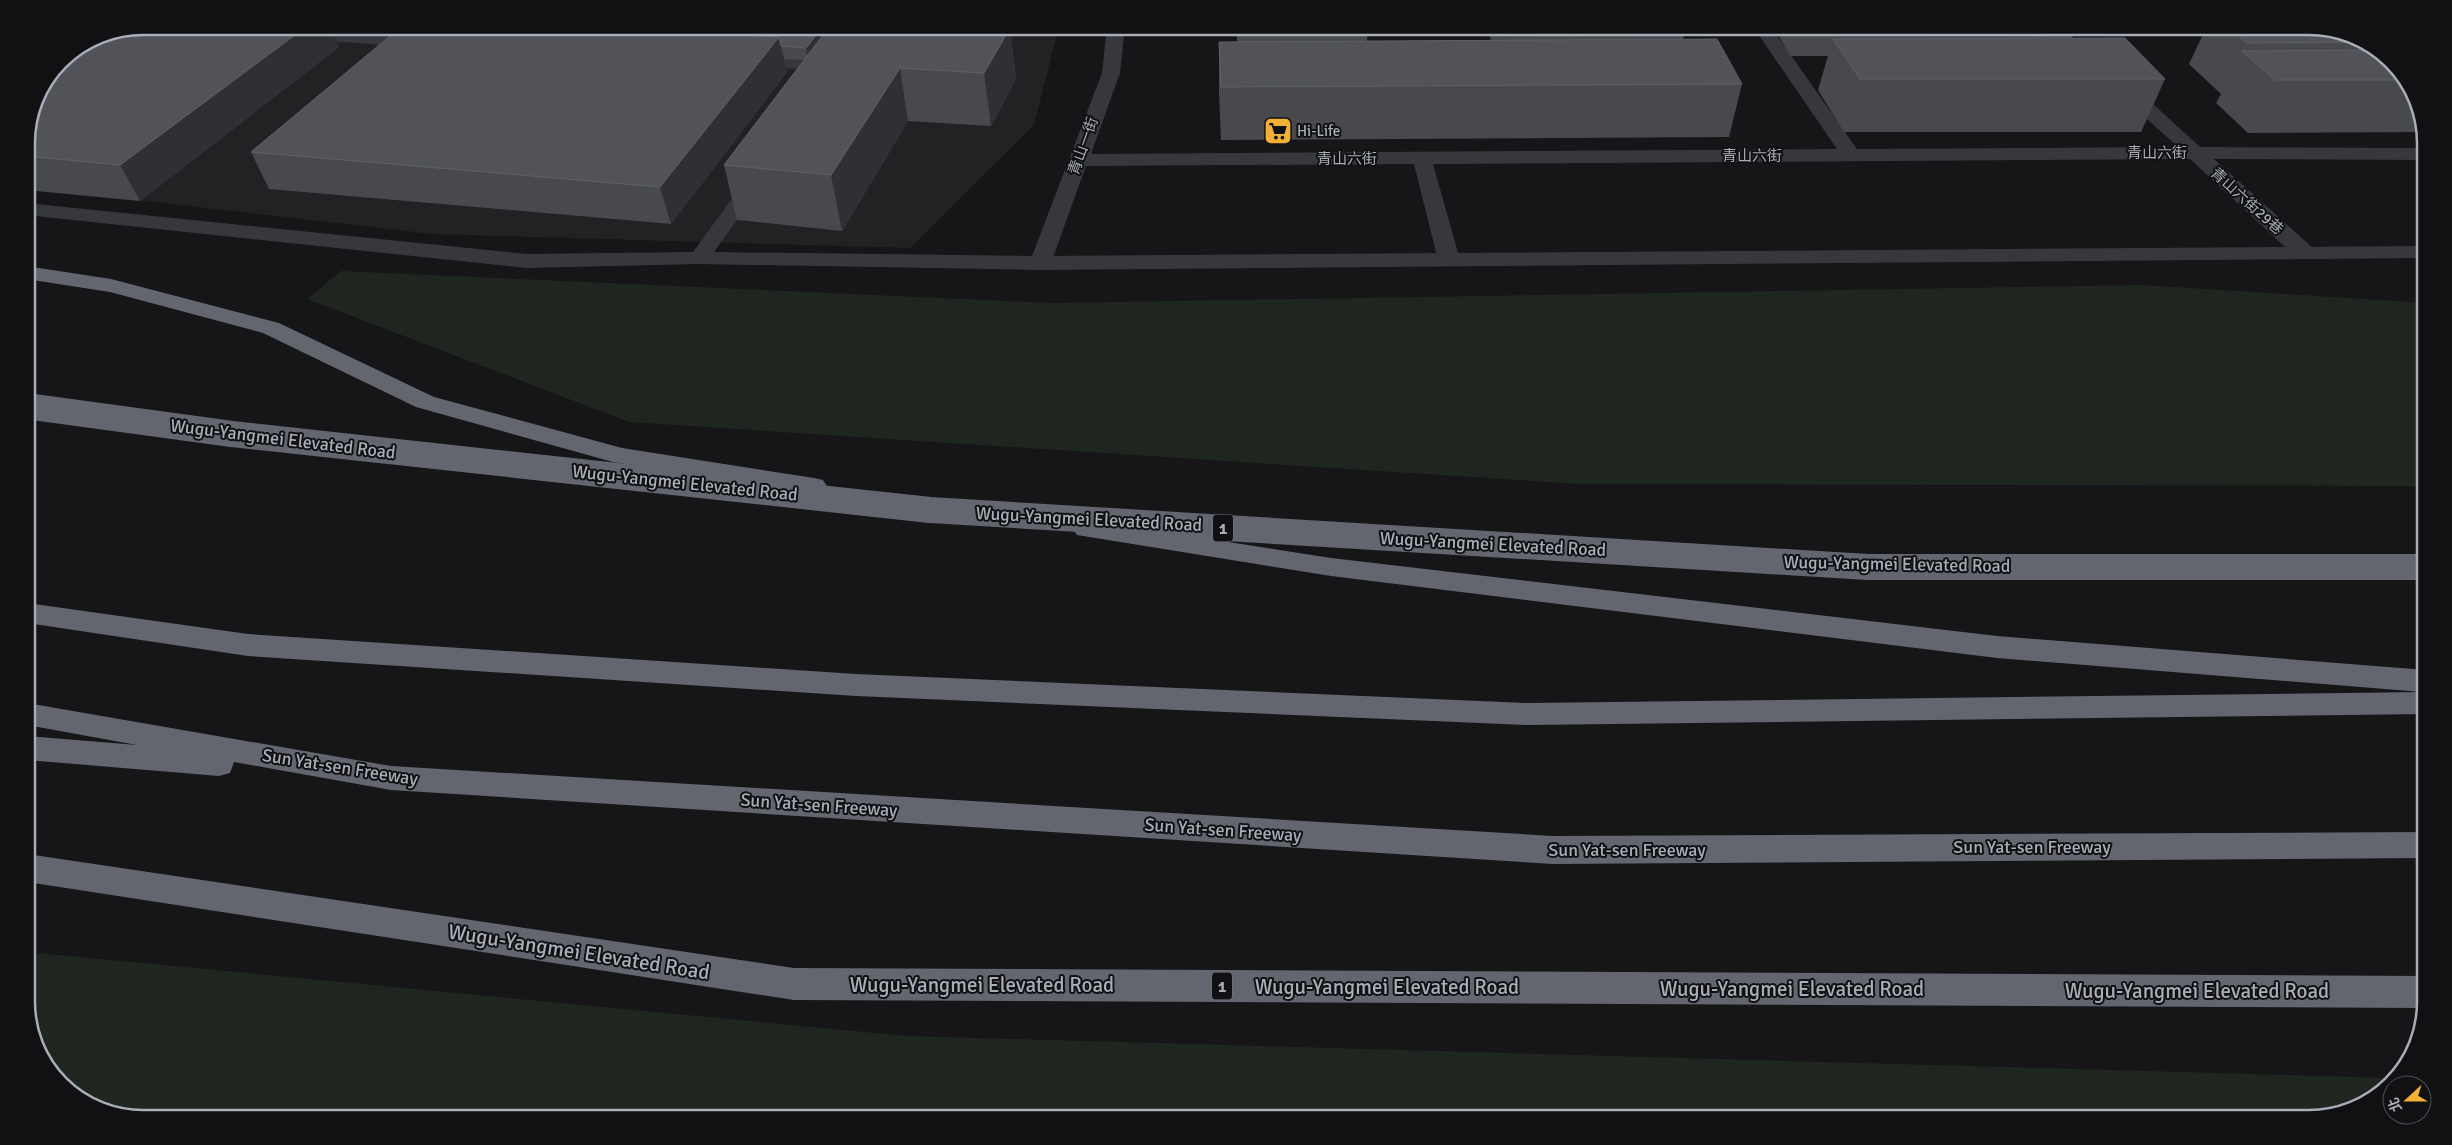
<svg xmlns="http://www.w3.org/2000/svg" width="2452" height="1145" viewBox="0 0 2452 1145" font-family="Signika,'Noto Sans TC',sans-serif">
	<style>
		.built { fill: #222225 }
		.green { fill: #1e261f }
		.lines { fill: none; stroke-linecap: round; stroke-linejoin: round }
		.lane { fill: #37383d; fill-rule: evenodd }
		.street { fill: #37383d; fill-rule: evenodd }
		.highway { fill: #63666e; fill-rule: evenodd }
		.highway-bridge { stroke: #63666e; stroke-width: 26 }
		.wall { fill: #47494d }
		.shaded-wall { fill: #2f3033 }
		.building { fill: #525359; stroke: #5f6168 }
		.labels { text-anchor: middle; stroke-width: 4; stroke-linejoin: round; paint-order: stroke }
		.far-poi-label { font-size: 15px; fill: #a8adb8; stroke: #111113; text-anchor: start }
		.far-street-label { font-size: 15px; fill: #a8adb8; stroke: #111113 }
		.shield { fill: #111113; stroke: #7b7e86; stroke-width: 1 }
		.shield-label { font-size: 16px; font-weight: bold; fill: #a8adb8 }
		.street-label { font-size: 18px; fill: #a8adb8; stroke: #111113 }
		.near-street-label { font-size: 21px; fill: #a8adb8; stroke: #111113 }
		.rim { fill: none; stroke: #a8adb8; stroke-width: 2.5 }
	</style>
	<rect width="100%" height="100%" fill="#161618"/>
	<path class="built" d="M142,26H1059L1034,125L910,248L432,234L26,187V135L38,91L60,60Z"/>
	<g class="green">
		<path d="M341,271L1052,303L2143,285L2426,303V486L1578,484L629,422L307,299Z"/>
		<path d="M27,952L907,1036L2392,1078L2374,1099L2310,1119H143L98,1110L46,1067L27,1010Z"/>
	</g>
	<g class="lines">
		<path class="lane" d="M2426,246V258L1040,270L1032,268L1029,263L1032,258L1040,256Z"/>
		<g class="street">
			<path d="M1107,26H1125L1120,73L1091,154L1837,149L1756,31L1759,27H1771L1857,149L2178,147L2116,91L2114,87L2116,83H2130L2200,147L2426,148V160L2214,159L2313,248L2316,253L2313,258L2305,259L2297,258L2190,159L1433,164L1460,260L1457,265L1449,266L1441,265L1438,260L1414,164L1086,166L1051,263L1048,268L1040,270L699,264L526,268L26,215V203L526,254L693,252L750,174L757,172L764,174L767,178L714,252L1032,256L1102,73Z"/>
			<path d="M298,29L422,38L428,39L431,43L428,47L422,48L292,38L289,34L292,30Z"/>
			<path d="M747,56L819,60L835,65L839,76L836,80H824L820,72L816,70L741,65L738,61L741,57Z"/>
		</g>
		<g class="highway">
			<path d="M26,266L111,279L279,323L434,397L622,448L814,478L823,480L827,486L823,492L814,494L613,462L416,407L263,333L110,292L26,279Z"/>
			<path d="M1086,520L1331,558L1997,636L2426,670V714L1527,725L856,696L248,656L27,623V603L248,634L856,674L1527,703L2422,692L1997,658L1331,576L1077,535L1073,529L1077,523Z"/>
			<path d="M27,703L391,766L1553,836L2426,832V858L1553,864L391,790L234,762L230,773L219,776L27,760V736L137,745L27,725Z"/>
			<path d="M27,854L794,968L2426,976L2425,1008L794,1000L27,882Z"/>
		</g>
		<path class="highway-bridge" d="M26,406L232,434L930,510L1868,567H2426"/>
	</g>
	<g class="wall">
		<path d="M402,26H706L700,33L741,35L1010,28L1016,79L991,126L908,121L842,231L737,220L724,165L804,60L784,59L787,72L671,224L269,189L251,152Z"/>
		<path d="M1237,26H1368L1367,41L1491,40L1486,26H1686L1683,39L1742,84L1729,137L1221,140L1219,94V42H1237Z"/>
		<path d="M1773,26H2077L2072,38L2165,79L2141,132H1844L1818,90L1828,56H1790Z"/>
		<path d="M2207,26H2310L2354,35L2406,78L2425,132L2248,133L2216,103L2221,94L2189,64Z"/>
		<path d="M339,47L140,201L26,190V135Z"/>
	</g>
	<g class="shaded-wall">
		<path d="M307,26H330L339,47L140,201L120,165Z"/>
		<path d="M682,26H706L687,47Z"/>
		<path d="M823,26H836L808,61L806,48Z"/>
		<path d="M1010,28L1016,79L991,126L984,73Z"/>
		<path d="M779,37L787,72L671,224L660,187Z"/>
		<path d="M900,68L908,121L842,231L831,175Z"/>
	</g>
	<g class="building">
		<path d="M142,26H307L120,165L26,156V135L38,91L60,60L98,35Z"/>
		<path d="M402,26H595L779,37L660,187L251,152Z"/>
		<path d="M749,26H823L806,48L781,46L779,37L741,35Z"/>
		<path d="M830,26H976L1010,28L984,73L900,68L831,175L724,165Z"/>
		<path d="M2228,26H2310L2354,35L2363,42L2247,43Z"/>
		<path d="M2125,38L2165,79H1860L1833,39Z"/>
		<path d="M1717,39L1742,84L1221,87L1219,42Z"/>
		<path d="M2372,50L2406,78L2407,80H2275L2242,51Z"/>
	</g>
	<defs>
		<symbol id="supermarket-square" viewBox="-11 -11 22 22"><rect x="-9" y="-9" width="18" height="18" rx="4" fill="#f2b134" stroke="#111113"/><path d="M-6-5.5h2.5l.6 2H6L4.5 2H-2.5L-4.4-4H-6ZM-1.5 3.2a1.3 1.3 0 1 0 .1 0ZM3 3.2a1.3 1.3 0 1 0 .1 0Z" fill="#111"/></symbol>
	</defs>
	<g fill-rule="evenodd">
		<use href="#supermarket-square" x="1262" y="115" width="32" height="32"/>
	</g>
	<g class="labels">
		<g class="far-poi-label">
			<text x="1297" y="136">Hi-Life</text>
		</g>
		<g class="far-street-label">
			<text transform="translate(1083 146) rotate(-70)" y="5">青山一街</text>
			<text x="2157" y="158">青山六街</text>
			<text x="1752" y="161">青山六街</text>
			<text x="1347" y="164">青山六街</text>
			<text transform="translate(2247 201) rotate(42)" y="5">青山六街29巷</text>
		</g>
		<g class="shield">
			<rect x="1213" y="514.5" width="20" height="27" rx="4"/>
			<rect x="1212" y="972.5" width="20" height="27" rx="4"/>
		</g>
		<g class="shield-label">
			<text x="1223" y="534">1</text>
			<text x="1222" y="992">1</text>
		</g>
		<g class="street-label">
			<text transform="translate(283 439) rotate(7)" y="6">Wugu-Yangmei Elevated Road</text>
			<text transform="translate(685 483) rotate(6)" y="6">Wugu-Yangmei Elevated Road</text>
			<text transform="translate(1089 519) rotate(3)" y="6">Wugu-Yangmei Elevated Road</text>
			<text transform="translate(1493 544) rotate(3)" y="6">Wugu-Yangmei Elevated Road</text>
			<text transform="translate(1897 564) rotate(1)" y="6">Wugu-Yangmei Elevated Road</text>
			<text transform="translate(340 767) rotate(9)" y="6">Sun Yat-sen Freeway</text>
			<text transform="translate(819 805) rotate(4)" y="6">Sun Yat-sen Freeway</text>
			<text transform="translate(1223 830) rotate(4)" y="6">Sun Yat-sen Freeway</text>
			<text x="2032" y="853">Sun Yat-sen Freeway</text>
			<text x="1627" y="856">Sun Yat-sen Freeway</text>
		</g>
		<g class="near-street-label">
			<text transform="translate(579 952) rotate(9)" y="7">Wugu-Yangmei Elevated Road</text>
			<text x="982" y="992">Wugu-Yangmei Elevated Road</text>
			<text x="1387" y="994">Wugu-Yangmei Elevated Road</text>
			<text x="1792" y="996">Wugu-Yangmei Elevated Road</text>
			<text x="2197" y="998">Wugu-Yangmei Elevated Road</text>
		</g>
	</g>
	<path d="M0 0H2452V1145H0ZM143 35H2309A108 108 0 0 1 2417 143V1002A108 108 0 0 1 2309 1110H143A108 108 0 0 1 35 1002V143A108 108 0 0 1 143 35Z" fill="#111113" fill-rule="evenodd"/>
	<path class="rim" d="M143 35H2309A108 108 0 0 1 2417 143V1002A108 108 0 0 1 2309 1110H143A108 108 0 0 1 35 1002V143A108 108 0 0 1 143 35Z"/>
	<g transform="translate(2407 1100) rotate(249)"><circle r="24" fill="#111113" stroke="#4d4f55"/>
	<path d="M0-4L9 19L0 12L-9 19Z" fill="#f2b134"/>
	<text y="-8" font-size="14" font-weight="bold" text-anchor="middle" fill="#a8adb8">北</text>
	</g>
</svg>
